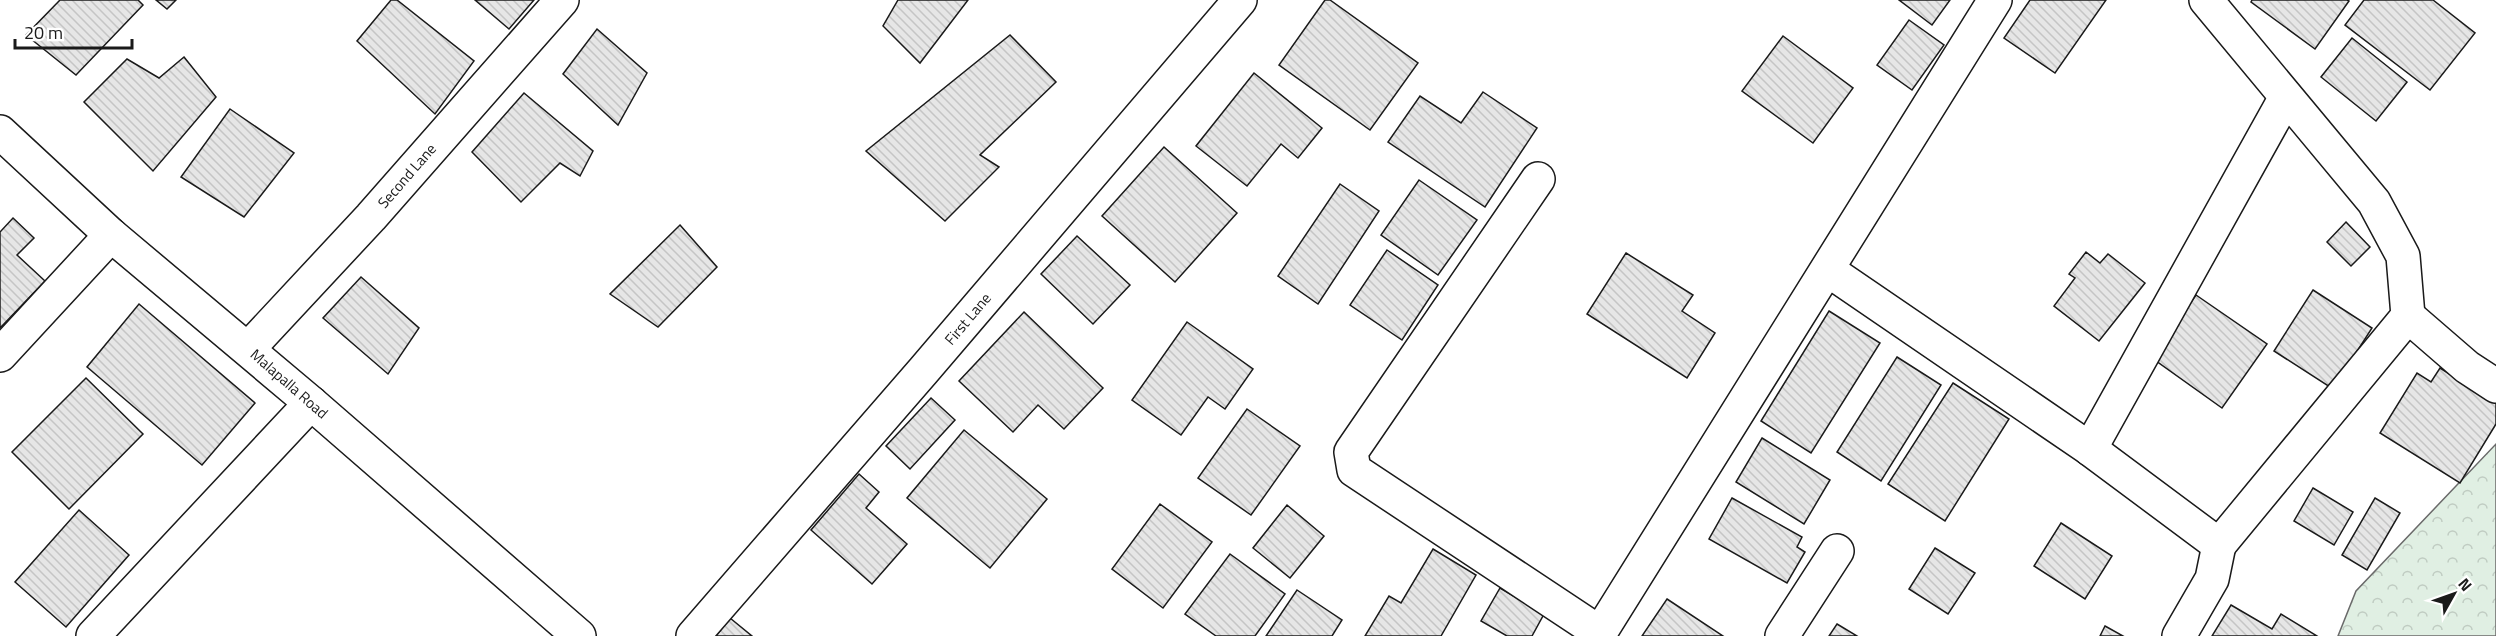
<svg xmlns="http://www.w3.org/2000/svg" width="2496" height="636" viewBox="0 0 2496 636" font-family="'Titillium Web',sans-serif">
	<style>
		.forest { fill: url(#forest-crowns); stroke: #6a6a6a; stroke-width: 1.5 }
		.building { fill: url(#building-back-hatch); stroke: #1a1a1a; stroke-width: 1.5 }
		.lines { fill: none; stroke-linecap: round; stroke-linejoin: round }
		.minor-casing { stroke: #1a1a1a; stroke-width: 36 }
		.tertiary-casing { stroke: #1a1a1a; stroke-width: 36 }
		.minor { stroke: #fff; stroke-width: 33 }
		.tertiary { stroke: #fff; stroke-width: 33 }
		.labels { text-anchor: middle; stroke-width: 4.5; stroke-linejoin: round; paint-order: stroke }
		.street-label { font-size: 15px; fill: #1a1a1a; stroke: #fff }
	</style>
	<defs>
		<pattern id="forest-crowns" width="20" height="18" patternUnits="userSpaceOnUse" patternTransform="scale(1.5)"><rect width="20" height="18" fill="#e0efe3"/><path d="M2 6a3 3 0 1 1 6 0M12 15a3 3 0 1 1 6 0" fill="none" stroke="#c0ccc2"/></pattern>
		<pattern id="building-back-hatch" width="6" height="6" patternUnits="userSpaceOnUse" patternTransform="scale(1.5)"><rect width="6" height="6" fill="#e6e6e6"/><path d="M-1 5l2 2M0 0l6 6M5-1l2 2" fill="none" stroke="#c5c5c5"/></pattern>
	</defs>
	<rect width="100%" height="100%" fill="#fff"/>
	<path class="forest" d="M2496,444V636H2338L2356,591Z"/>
	<g class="building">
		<path d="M60,0H138L143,5L76,75L26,35Z"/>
		<path d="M156,0H176L167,9Z"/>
		<path d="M391,0H397L474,61L435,114L357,41Z"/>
		<path d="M475,0H534L509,29Z"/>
		<path d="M898,0H968L920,63L883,26Z"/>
		<path d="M1325,0H1330L1418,63L1370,130L1279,65Z"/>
		<path d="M1899,0H1950L1932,25Z"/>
		<path d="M2030,0H2106L2055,73L2004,38Z"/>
		<path d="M2252,0H2347L2349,1L2315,49L2251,2Z"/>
		<path d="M2364,0H2433L2475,33L2430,90L2345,25Z"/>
		<path d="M1909,20L1944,45L1912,90L1877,65Z"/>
		<path d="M597,29L647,73L618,125L563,74Z"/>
		<path d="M1010,35L1056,82L980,155L999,167L945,221L866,151Z"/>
		<path d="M1783,36L1853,88L1813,143L1742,91Z"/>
		<path d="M2352,38L2407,82L2376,121L2321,77Z"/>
		<path d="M184,57L216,97L153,171L84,102L127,59L159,78Z"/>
		<path d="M1254,73L1322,128L1298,158L1281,144L1247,186L1196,146Z"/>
		<path d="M1483,92L1537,128L1485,207L1388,142L1420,96L1461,123Z"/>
		<path d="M524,93L593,151L580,176L560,163L521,202L472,152Z"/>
		<path d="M230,109L294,153L244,217L181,177Z"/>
		<path d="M1164,147L1237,213L1175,282L1102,216Z"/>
		<path d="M1419,180L1477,220L1438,275L1381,235Z"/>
		<path d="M1340,184L1379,211L1318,304L1278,276Z"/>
		<path d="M13,218L34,238L17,255L45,281L0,328V232Z"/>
		<path d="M2346,222L2370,247L2351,266L2327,242Z"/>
		<path d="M680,225L717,267L658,327L610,294Z"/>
		<path d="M1077,236L1130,285L1093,324L1041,274Z"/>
		<path d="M1387,250L1438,285L1402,340L1350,305Z"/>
		<path d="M2086,252L2100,263L2108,254L2145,283L2099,341L2054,306L2075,278L2069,274Z"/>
		<path d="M1626,253L1693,295L1682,311L1715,333L1687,378L1587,314Z"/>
		<path d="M361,277L419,328L388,374L323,318Z"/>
		<path d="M2313,290L2372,328L2333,389L2274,351Z"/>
		<path d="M2196,295L2267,344L2222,408L2152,358Z"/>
		<path d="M139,304L255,403L202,465L87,367Z"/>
		<path d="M1829,311L1880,343L1811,453L1761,421Z"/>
		<path d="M1024,312L1103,388L1064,429L1038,405L1013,432L959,381Z"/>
		<path d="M1187,322L1253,369L1225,409L1208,397L1181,435L1132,400Z"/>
		<path d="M1897,357L1941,385L1881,481L1837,452Z"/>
		<path d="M2440,368L2496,403V424L2460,483L2380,433L2417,373L2431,382Z"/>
		<path d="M86,378L143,434L69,509L12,452Z"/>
		<path d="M1953,383L2009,419L1945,521L1888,484Z"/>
		<path d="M931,398L955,420L910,469L886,446Z"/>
		<path d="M1247,409L1300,446L1251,515L1198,478Z"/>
		<path d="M964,430L1047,499L990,568L907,498Z"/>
		<path d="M1762,438L1830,480L1804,524L1736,482Z"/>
		<path d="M859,474L879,492L866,508L907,544L872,584L811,530Z"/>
		<path d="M2313,488L2353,512L2334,545L2294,521Z"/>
		<path d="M1732,498L1802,537L1797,547L1805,552L1787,583L1709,539Z"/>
		<path d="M2375,498L2400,513L2367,570L2342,555Z"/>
		<path d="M1160,504L1212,542L1163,608L1112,569Z"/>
		<path d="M1287,505L1324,536L1290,578L1253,548Z"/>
		<path d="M79,510L129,555L66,627L15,582Z"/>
		<path d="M2061,523L2112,556L2085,599L2034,566Z"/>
		<path d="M1935,548L1975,573L1948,614L1909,589Z"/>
		<path d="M1433,549L1476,575L1441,636H1365L1389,596L1401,603Z"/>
		<path d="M1230,554L1285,594L1255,636H1216L1185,614Z"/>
		<path d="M1500,588L1544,614L1532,636H1507L1481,621Z"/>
		<path d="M1297,590L1342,620L1332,636H1266Z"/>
		<path d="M1667,599L1723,636H1642Z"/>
		<path d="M2231,605L2272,629L2281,614L2317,636H2212Z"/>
		<path d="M730,618L752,636H716Z"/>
		<path d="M1837,624L1857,636H1829Z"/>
		<path d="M2105,626L2123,636H2100Z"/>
	</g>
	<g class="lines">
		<defs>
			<g id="minor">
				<path d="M2206,0L2374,202L2403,256L2408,316L2219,545"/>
				<path d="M1538,179L1351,452L1354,470L1600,633"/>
				<path d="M1828,270L2090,449L2219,545L2212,579L2179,636"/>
				<path d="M2408,316L2467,367L2496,386"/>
				<path d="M248,349L371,217L562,0"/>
				<path d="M0,355L111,235"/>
				<path d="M2090,449L2286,97"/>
				<path d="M93,636L311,403"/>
				<path d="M693,636L924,370L1240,0"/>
				<path d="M1598,636L1995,0"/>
				<path d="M1782,636L1837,551"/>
			</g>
			<path id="tertiary" d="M0,132L111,235L311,403L579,636"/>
		</defs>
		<use href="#minor" class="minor-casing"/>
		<use href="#tertiary" class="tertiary-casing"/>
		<use href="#minor" class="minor"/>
		<use href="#tertiary" class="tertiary"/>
	</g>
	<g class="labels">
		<g class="street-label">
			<text transform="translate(407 176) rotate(-49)" y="5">Second Lane</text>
			<text transform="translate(968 319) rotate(-50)" y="5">First Lane</text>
			<text transform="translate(289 384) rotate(41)" y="5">Malapalla Road</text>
		</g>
	</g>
	<g transform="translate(2454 594) rotate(50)" stroke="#ffffff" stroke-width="4.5" paint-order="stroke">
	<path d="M0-4.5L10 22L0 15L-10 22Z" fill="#1a1a1a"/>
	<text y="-9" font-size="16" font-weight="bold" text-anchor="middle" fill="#1a1a1a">N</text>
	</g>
	<path d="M15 39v9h117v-9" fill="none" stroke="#1a1a1a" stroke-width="3"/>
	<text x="24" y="39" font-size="18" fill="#1a1a1a" stroke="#ffffff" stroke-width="4.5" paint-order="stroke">20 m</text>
</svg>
